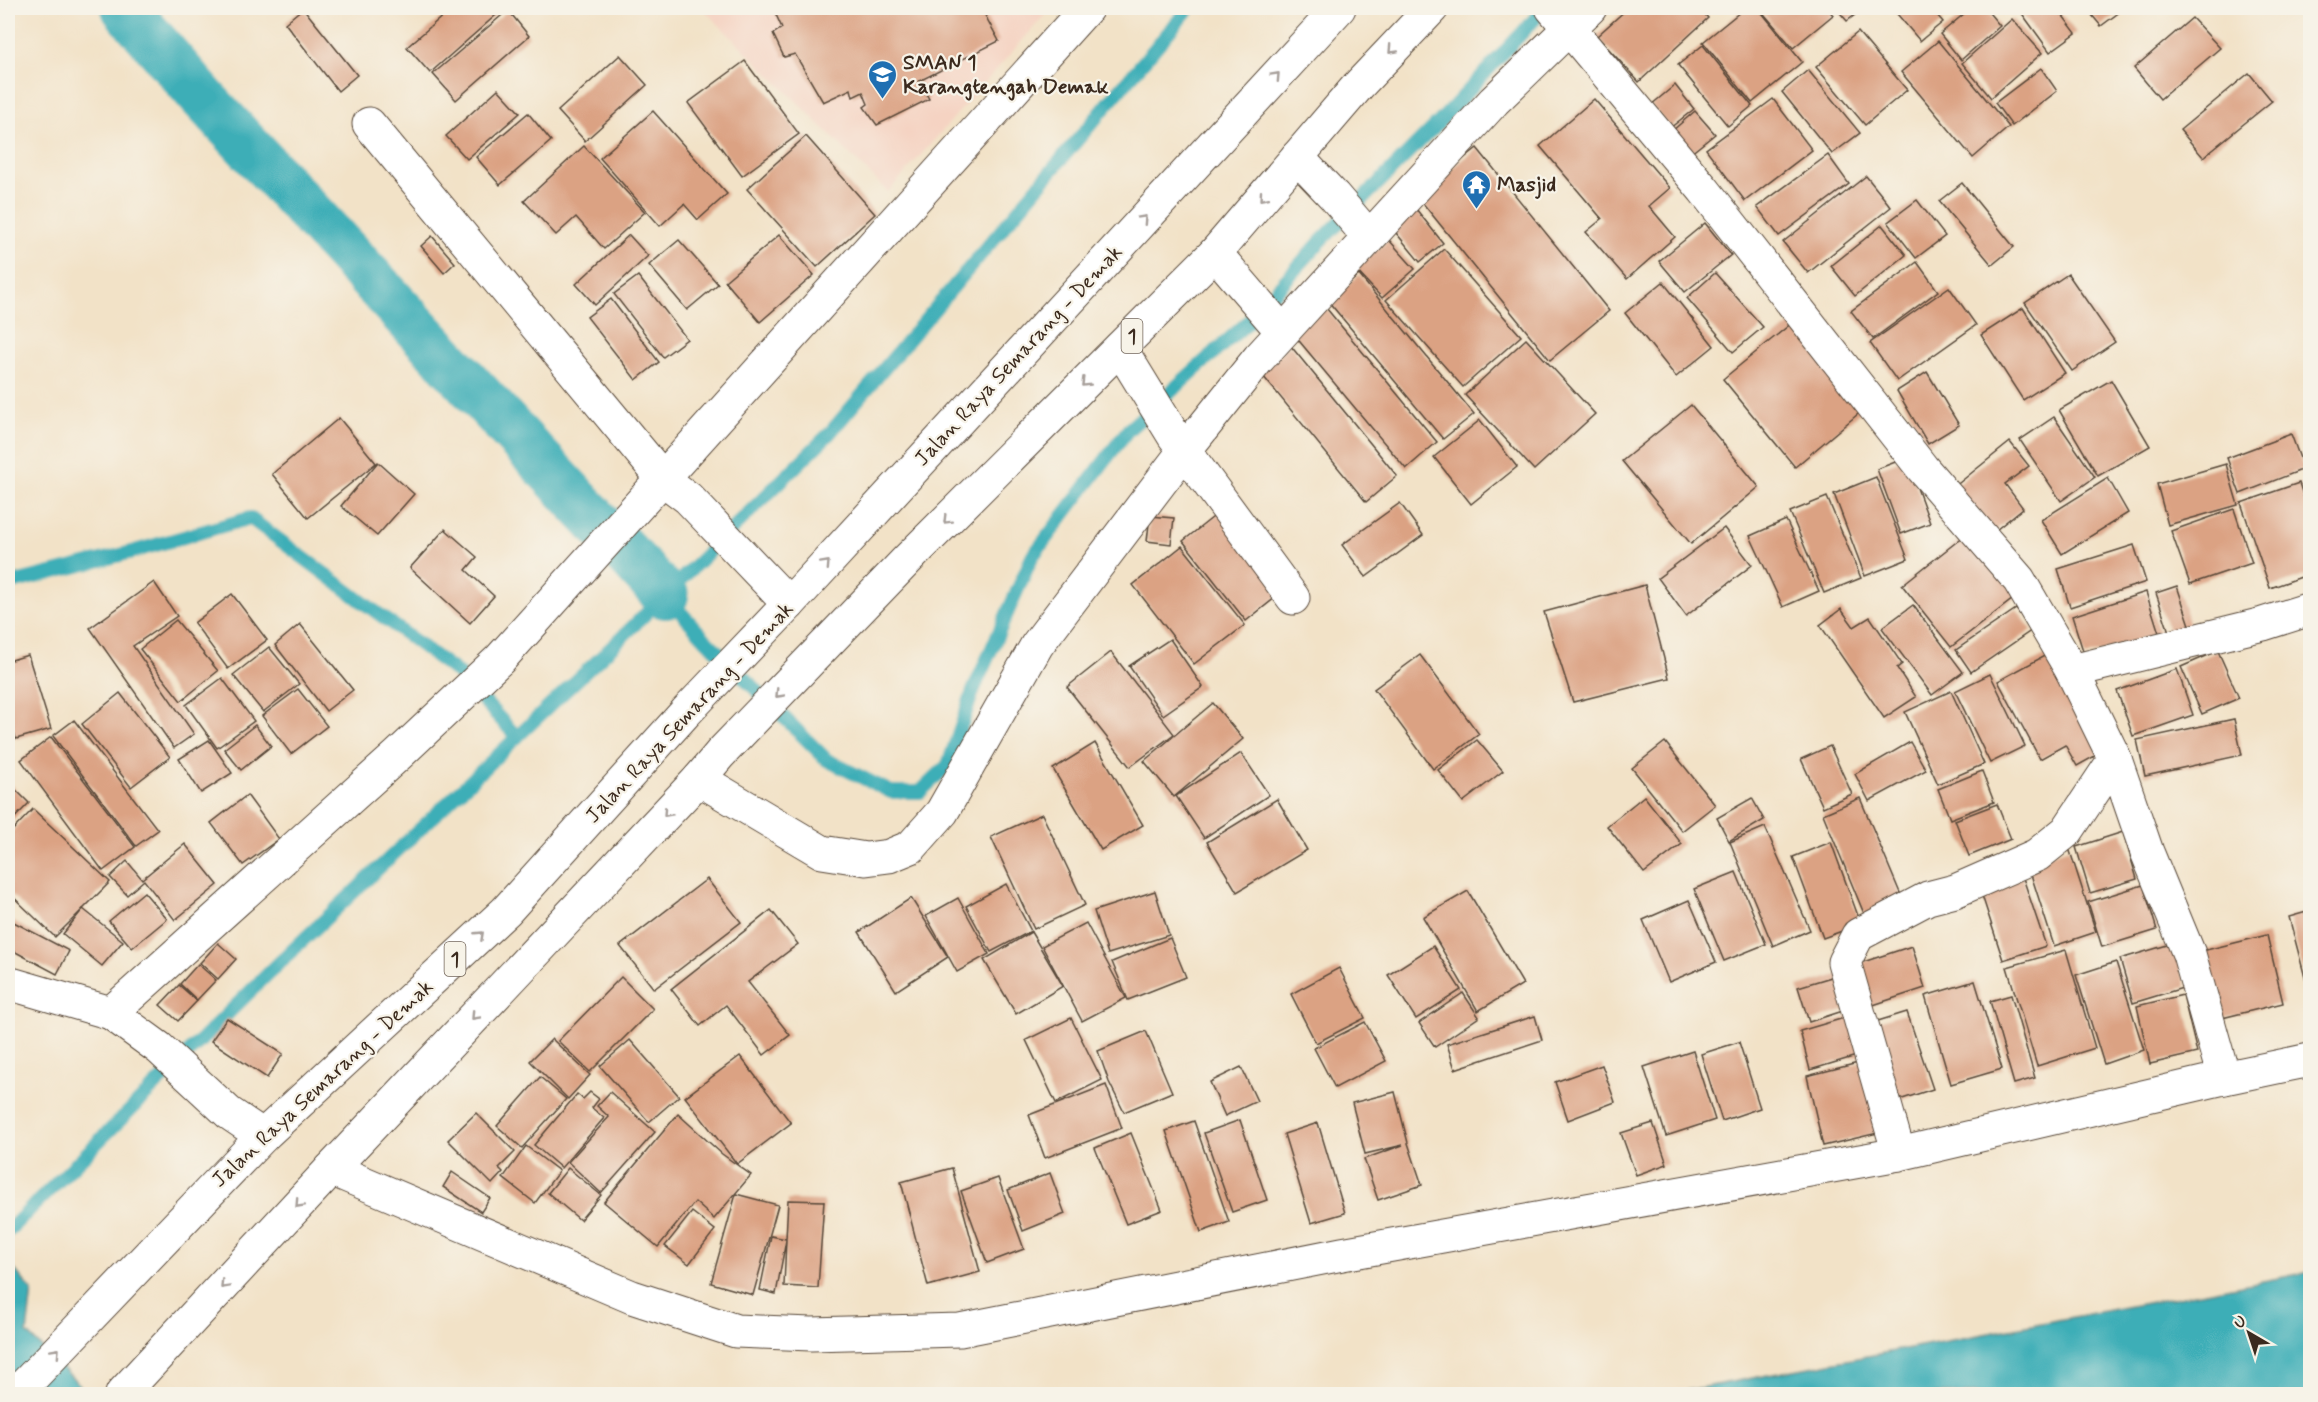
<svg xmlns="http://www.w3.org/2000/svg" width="2318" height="1402" viewBox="0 0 2318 1402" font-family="Mynerve,sans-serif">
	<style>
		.built { fill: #f5d3c2 }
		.water { fill: #3daeb7; stroke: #3c6c6a; stroke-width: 1.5 }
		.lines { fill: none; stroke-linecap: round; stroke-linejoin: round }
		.stream { stroke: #3daeb7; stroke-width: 14 }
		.canal { stroke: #3daeb7; stroke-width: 48 }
		.building { fill: #dba283 }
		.street-casing { stroke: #564637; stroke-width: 35 }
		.secondary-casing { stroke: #564637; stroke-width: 35 }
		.highway-casing { stroke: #564637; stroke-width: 35 }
		.street { stroke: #fff; stroke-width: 33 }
		.secondary { stroke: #fff; stroke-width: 33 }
		.highway { stroke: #fff; stroke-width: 33 }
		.oneway { stroke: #a79f9a }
		.labels { text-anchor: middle; stroke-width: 4.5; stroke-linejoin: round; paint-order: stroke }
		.shield { fill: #f7f3e8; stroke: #73665b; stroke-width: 1.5 }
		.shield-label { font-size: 20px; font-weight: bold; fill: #3b2a1e }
		.poi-label { font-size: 21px; font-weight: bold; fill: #3b2a1e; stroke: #f7f3e8; text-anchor: start }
		.street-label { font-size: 21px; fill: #3b2a1e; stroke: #f7f3e8 }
	</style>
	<rect width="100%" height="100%" fill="#f7f3e8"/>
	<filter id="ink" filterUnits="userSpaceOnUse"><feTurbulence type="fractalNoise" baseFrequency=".0167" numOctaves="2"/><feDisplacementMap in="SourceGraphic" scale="12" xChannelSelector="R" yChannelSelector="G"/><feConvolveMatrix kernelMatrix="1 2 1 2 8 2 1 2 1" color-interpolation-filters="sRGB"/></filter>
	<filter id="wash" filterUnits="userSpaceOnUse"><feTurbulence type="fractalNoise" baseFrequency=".008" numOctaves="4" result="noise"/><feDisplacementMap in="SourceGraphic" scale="24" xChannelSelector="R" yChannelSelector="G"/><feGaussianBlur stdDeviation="1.35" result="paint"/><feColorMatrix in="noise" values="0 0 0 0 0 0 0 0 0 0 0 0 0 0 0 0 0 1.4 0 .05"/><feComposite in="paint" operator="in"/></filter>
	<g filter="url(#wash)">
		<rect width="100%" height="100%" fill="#f2e2c7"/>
		<path class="built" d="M702,8H1051L888,192Z"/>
		<g class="water">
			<path d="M8,1265L16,1271L32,1291L27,1333L80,1385L70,1394H10L8,1392Z"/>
			<path d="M2310,1272V1394H1668Z"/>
		</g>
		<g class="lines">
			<g class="stream">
				<path d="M8,584L128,553L250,518L458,673L517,737"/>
				<path d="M665,595L706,640L827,760L891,792H920L948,765L973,691L1032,557L1128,430L1246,324L1321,241L1443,118L1545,8"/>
				<path d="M8,1231L279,963L616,643L829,434L1189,8"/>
			</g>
			<path class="canal" d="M125,8L202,97L665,595"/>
		</g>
		<g id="blocks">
			<g class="building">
				<path d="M303,8L357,75L338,91L285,23Z"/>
				<path d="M452,8H504L430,73L407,47Z"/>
				<path d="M773,8H981L999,41L919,81L929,99L877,125L864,107L868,104L863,92L853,97L851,89L823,102L795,54L784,57L773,34L782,28Z"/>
				<path d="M1628,8H1699L1708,18L1639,82L1597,36Z"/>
				<path d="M1745,8H1758L1802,62L1752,103L1703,42Z"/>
				<path d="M1759,8H1827L1833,15L1793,48Z"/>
				<path d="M1836,8H1864L1847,21Z"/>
				<path d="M1892,8H1931L1943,22L1920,41Z"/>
				<path d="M1971,8H1985L2000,26L1961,60L1940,34Z"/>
				<path d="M2018,8H2057L2076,33L2050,52Z"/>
				<path d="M2086,8H2125L2101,26Z"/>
				<path d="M508,10L529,36L456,100L433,74Z"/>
				<path d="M2192,18L2220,48L2160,99L2134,68Z"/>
				<path d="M2012,19L2042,53L1991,98L1962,63Z"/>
				<path d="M1858,32L1907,90L1865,125L1816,67Z"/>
				<path d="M1938,41L2009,127L1973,158L1901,72Z"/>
				<path d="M1703,45L1752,106L1728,126L1678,65Z"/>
				<path d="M620,55L647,85L585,141L558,111Z"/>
				<path d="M745,61L799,134L742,176L688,103Z"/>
				<path d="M2041,68L2057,91L2012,126L1995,103Z"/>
				<path d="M1808,70L1860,133L1832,154L1782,92Z"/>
				<path d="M2249,73L2272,101L2203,157L2180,130Z"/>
				<path d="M1675,85L1694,109L1670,128L1651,105Z"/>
				<path d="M498,89L520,113L467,159L446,136Z"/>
				<path d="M1594,99L1670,188L1649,206L1675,237L1627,279L1586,232L1602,219L1540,146Z"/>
				<path d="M1773,99L1812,150L1745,201L1706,149Z"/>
				<path d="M653,111L727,194L698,220L684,204L660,226L600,158Z"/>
				<path d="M1695,111L1715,134L1690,154L1672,131Z"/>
				<path d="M528,113L551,141L500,185L476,157Z"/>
				<path d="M806,136L875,214L817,267L747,189Z"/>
				<path d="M584,146L645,212L604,249L576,217L556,235L524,201Z"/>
				<path d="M1477,148L1609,311L1550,360L1417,196Z"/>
				<path d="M1828,155L1849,184L1779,236L1757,207Z"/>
				<path d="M1866,176L1891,207L1808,273L1783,242Z"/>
				<path d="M1962,183L2014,247L1992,265L1939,201Z"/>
				<path d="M1917,200L1945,236L1916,258L1888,222Z"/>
				<path d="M1416,209L1443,243L1420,262L1392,228Z"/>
				<path d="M1705,223L1731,255L1685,292L1659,261Z"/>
				<path d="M1882,225L1906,255L1855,296L1831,266Z"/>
				<path d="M629,235L648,256L595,305L576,284Z"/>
				<path d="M779,235L814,275L760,322L725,281Z"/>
				<path d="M432,236L455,263L444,273L421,246Z"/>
				<path d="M679,240L718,284L687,310L649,265Z"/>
				<path d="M1389,240L1415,269L1382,298L1355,269Z"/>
				<path d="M1444,249L1521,336L1463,387L1386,300Z"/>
				<path d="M1917,262L1938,291L1873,339L1851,311Z"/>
				<path d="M1715,273L1763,327L1733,352L1687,298Z"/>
				<path d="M2068,274L2115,342L2072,371L2025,303Z"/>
				<path d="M1359,275L1474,414L1443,439L1328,301Z"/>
				<path d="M638,276L687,339L663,357L614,294Z"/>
				<path d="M1663,282L1714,346L1676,377L1625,313Z"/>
				<path d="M1949,287L1976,325L1897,381L1870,343Z"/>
				<path d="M611,299L659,362L636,380L587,317Z"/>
				<path d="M1322,303L1437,442L1406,469L1290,330Z"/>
				<path d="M2023,308L2065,373L2023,400L1981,335Z"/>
				<path d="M1793,322L1864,409L1795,467L1723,379Z"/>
				<path d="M1526,339L1595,414L1534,470L1465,395Z"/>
				<path d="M1290,345L1397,476L1366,502L1259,371Z"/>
				<path d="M1927,372L1959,425L1928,444L1897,391Z"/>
				<path d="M2111,380L2150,446L2098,476L2059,410Z"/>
				<path d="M1691,405L1759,487L1691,544L1622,461Z"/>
				<path d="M2054,417L2095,477L2061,501L2020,440Z"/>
				<path d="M339,418L376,463L308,518L272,474Z"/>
				<path d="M1480,420L1517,467L1471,504L1434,457Z"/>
				<path d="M2291,434L2304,469L2240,494L2227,458Z"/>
				<path d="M2010,442L2029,466L2005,484L2023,508L1991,534L1954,487Z"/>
				<path d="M1906,458L1930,523L1901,534L1877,469Z"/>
				<path d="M378,462L414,494L377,536L341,506Z"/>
				<path d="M2226,464L2238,505L2168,525L2157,484Z"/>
				<path d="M1876,477L1908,559L1865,576L1834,494Z"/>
				<path d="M2108,478L2128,513L2062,554L2041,520Z"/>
				<path d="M2299,483L2310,516V574L2270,588L2241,503Z"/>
				<path d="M1827,497L1861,578L1824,593L1790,512Z"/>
				<path d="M1400,503L1423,535L1366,577L1342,545Z"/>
				<path d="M2234,509L2252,563L2190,584L2171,531Z"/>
				<path d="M1222,510L1285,590L1246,621L1183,541Z"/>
				<path d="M1150,516L1174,518L1171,544L1147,541Z"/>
				<path d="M1786,520L1819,591L1783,607L1750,536Z"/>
				<path d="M1724,528L1752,565L1686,616L1658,578Z"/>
				<path d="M445,529L477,557L466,570L494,596L470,623L410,568Z"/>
				<path d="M1969,532L2018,595L1951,647L1902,585Z"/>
				<path d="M2134,545L2146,582L2070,607L2058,569Z"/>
				<path d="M1182,546L1245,625L1194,664L1133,585Z"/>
				<path d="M154,582L177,616L133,646L194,734L174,748L90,628Z"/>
				<path d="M1645,585L1669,678L1573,702L1544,612Z"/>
				<path d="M2177,586L2191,628L2170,635L2156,593Z"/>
				<path d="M2146,592L2159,633L2085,657L2072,616Z"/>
				<path d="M232,594L267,640L228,669L194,623Z"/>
				<path d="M1913,605L1963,672L1932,695L1882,628Z"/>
				<path d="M1841,609L1854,627L1870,617L1902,664L1897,668L1916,697L1884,718L1820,625Z"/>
				<path d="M2016,609L2032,630L1971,672L1956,650Z"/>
				<path d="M176,620L218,671L181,701L140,649Z"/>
				<path d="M300,624L353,690L326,711L275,645Z"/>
				<path d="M1170,639L1203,687L1163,715L1129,666Z"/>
				<path d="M269,647L299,684L263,712L233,675Z"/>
				<path d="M2218,651L2239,698L2202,714L2181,667Z"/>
				<path d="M1111,652L1174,734L1130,767L1067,687Z"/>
				<path d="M2050,653L2104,751L2077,766L2065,745L2040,759L1998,681Z"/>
				<path d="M28,655L51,729L16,739L8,712V661Z"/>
				<path d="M1420,655L1479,734L1433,769L1374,689Z"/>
				<path d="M2177,669L2193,715L2133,736L2117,691Z"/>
				<path d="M1990,674L2025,746L1990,763L1955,691Z"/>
				<path d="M222,678L254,721L217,748L186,705Z"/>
				<path d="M298,689L327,726L291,754L262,716Z"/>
				<path d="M1951,691L1984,764L1938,784L1905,712Z"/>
				<path d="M120,693L170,757L131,787L82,724Z"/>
				<path d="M1213,703L1243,739L1174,797L1144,761Z"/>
				<path d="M2234,719L2242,755L2145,776L2137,740Z"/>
				<path d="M74,720L158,830L136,846L53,736Z"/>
				<path d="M255,725L271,746L241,770L224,749Z"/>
				<path d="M51,737L135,847L103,871L21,760Z"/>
				<path d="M209,740L232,773L201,793L179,759Z"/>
				<path d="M1477,740L1503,771L1463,802L1438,770Z"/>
				<path d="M8,741L14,762L8,764Z"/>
				<path d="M1665,742L1715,805L1682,831L1632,768Z"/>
				<path d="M1910,742L1926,770L1869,801L1855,774Z"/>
				<path d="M1095,743L1143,825L1101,850L1053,769Z"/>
				<path d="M1830,746L1852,794L1823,807L1801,759Z"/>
				<path d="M1241,753L1269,795L1204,838L1176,796Z"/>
				<path d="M1982,771L1994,802L1950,819L1938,789Z"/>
				<path d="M8,782L29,803L8,825Z"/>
				<path d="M247,795L279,839L243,865L211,823Z"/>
				<path d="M1644,796L1682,844L1644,873L1607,826Z"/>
				<path d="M1752,798L1764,820L1729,841L1717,818Z"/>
				<path d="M1860,798L1903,900L1865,916L1823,814Z"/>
				<path d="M1277,799L1307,850L1237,892L1207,842Z"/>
				<path d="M1997,804L2011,839L1969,856L1955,820Z"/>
				<path d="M33,809L110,882L55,937L8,892V835Z"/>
				<path d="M1042,814L1085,905L1034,929L991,837Z"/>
				<path d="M1765,827L1810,930L1773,946L1730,842Z"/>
				<path d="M2123,832L2137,879L2090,893L2076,847Z"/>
				<path d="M1831,842L1861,924L1823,938L1793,857Z"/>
				<path d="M185,844L218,885L175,920L144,880L127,895L110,877L127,861L142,879Z"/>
				<path d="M2069,848L2096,932L2054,946L2027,862Z"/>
				<path d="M2020,869L2046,946L2003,960L1978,883Z"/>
				<path d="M1736,872L1766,944L1724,961L1694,889Z"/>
				<path d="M707,879L741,922L654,989L620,946Z"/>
				<path d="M1006,884L1031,931L991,952L966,906Z"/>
				<path d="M2143,885L2157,930L2102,947L2088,902Z"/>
				<path d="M1155,891L1169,935L1108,954L1094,911Z"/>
				<path d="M1468,891L1523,984L1478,1011L1423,917Z"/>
				<path d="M144,892L167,919L132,948L109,921Z"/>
				<path d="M911,898L948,957L896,991L859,932Z"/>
				<path d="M958,898L989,954L957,972L926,916Z"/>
				<path d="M1689,900L1716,962L1669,982L1643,920Z"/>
				<path d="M83,909L123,941L102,966L63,934Z"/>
				<path d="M771,910L798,944L748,982L790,1035L764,1055L726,1005L700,1026L671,989Z"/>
				<path d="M2310,911V988L2308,989L2289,917Z"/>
				<path d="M8,919L69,951L57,974L8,948Z"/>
				<path d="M1086,923L1126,998L1082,1021L1042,946Z"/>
				<path d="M1031,932L1063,986L1016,1014L984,960Z"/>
				<path d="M2267,935L2283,1003L2218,1019L2202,951Z"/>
				<path d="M1170,938L1186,977L1128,1000L1112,962Z"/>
				<path d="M218,943L236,959L218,979L200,963Z"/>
				<path d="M2174,943L2186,987L2133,1003L2120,959Z"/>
				<path d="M1433,946L1461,990L1416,1019L1388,975Z"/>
				<path d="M1912,946L1925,988L1864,1008L1851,966Z"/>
				<path d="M2066,950L2095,1048L2037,1066L2007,967Z"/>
				<path d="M2116,962L2144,1050L2104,1064L2076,975Z"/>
				<path d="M198,964L216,980L197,1000L180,984Z"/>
				<path d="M1339,968L1365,1018L1316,1043L1291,994Z"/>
				<path d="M1838,975L1849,1009L1809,1022L1798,987Z"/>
				<path d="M621,977L653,1009L590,1072L558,1041Z"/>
				<path d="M1975,981L2002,1069L1951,1084L1925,996Z"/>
				<path d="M179,985L197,1001L178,1021L160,1005Z"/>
				<path d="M1463,993L1479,1017L1435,1047L1419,1023Z"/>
				<path d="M2011,995L2035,1078L2014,1084L1990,1001Z"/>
				<path d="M2183,995L2197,1053L2150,1064L2137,1006Z"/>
				<path d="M1907,1012L1933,1089L1890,1103L1865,1025Z"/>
				<path d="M1535,1016L1542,1040L1455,1069L1447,1044Z"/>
				<path d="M1851,1016L1863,1054L1810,1070L1800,1031Z"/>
				<path d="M227,1018L283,1054L267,1078L211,1041Z"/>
				<path d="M1071,1018L1102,1080L1056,1103L1026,1040Z"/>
				<path d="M1365,1022L1386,1061L1335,1088L1314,1048Z"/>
				<path d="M1146,1031L1172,1092L1124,1112L1109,1082L1098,1051Z"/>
				<path d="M552,1039L590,1075L568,1099L530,1061Z"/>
				<path d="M630,1040L679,1096L649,1122L600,1066Z"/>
				<path d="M1739,1042L1760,1108L1722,1121L1701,1054Z"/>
				<path d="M1693,1051L1715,1120L1666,1136L1644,1067Z"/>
				<path d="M740,1056L791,1123L737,1164L685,1097Z"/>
				<path d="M1866,1061L1882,1132L1823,1146L1807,1076Z"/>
				<path d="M1602,1065L1615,1102L1568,1120L1555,1082Z"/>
				<path d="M1241,1067L1257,1101L1225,1116L1210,1082Z"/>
				<path d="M540,1077L566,1099L522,1148L497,1126Z"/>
				<path d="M1106,1085L1122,1128L1045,1158L1029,1115Z"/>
				<path d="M590,1092L599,1099L592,1108L604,1118L561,1168L534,1145L577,1094L583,1099Z"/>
				<path d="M610,1092L655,1132L601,1193L568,1162L609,1117L597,1106Z"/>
				<path d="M1395,1092L1408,1143L1422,1185L1378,1200L1364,1159L1403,1145L1365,1154L1352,1103Z"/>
				<path d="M476,1113L515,1152L499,1168L503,1172L492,1184L448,1140Z"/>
				<path d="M678,1114L722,1154L751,1175L714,1219L695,1202L658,1247L604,1202Z"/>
				<path d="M1240,1120L1267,1200L1232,1212L1204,1133Z"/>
				<path d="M1194,1121L1229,1222L1201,1232L1166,1131Z"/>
				<path d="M1318,1123L1345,1213L1311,1223L1284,1134Z"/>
				<path d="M1653,1123L1667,1164L1636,1175L1621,1133Z"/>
				<path d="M1131,1133L1162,1210L1126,1224L1095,1148Z"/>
				<path d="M526,1146L559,1171L535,1203L503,1178Z"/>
				<path d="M568,1168L601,1195L580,1220L548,1193Z"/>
				<path d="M952,1168L980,1272L928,1286L901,1182Z"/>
				<path d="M452,1172L490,1198L481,1212L443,1187Z"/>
				<path d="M1050,1173L1065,1214L1023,1231L1008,1190Z"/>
				<path d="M998,1178L1024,1249L987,1263L961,1191Z"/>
				<path d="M736,1194L778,1205L753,1295L711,1283Z"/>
				<path d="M788,1200L824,1201L818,1288L784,1286L786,1240L776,1294L760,1290L771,1236L786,1239Z"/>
				<path d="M692,1212L715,1230L689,1264L665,1246Z"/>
			</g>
		</g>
	</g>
	<g filter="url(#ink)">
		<use href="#blocks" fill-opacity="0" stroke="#564637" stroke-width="1.5"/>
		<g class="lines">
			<defs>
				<g id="street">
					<path d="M1552,8L1704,190L1923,469L2019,580L2072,671L2115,759L2147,852L2189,954L2224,1078"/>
					<path d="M369,124L664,480L688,498L789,604"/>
					<path d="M1297,157L1334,196L1369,237"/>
					<path d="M1215,253L1282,331"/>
					<path d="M1120,348L1174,436L1293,598"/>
					<path d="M2072,671L2263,624L2310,609"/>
					<path d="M699,779L822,852L866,859L889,856L911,847L942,812L1037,645L1185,450L1259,358L1494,101L1590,8"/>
					<path d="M111,1013L159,1048L229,1113L263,1136"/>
					<path d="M1899,1154L1844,962L1858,935L1928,898L1955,891L2037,855L2067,831L2115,759"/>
				</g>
				<g id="secondary">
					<path d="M8,983L111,1013L398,755L500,659L1087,8"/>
					<path d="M331,1169L632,1297L736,1331L811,1334L960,1330L1342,1254L1899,1154L2224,1078L2310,1060"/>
				</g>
				<g id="highway">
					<path d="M16,1394L263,1136L506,911L686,712L789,604L1339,8"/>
					<path d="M122,1394L331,1169L699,779L720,754L908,559L1215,253L1358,86L1432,8"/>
				</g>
			</defs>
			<use href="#street" class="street-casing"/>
			<use href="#secondary" class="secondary-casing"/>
			<use href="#highway" class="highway-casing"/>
			<use href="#street" class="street"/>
			<use href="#secondary" class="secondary"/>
			<use href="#highway" class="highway"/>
		</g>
		<defs><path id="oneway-chevron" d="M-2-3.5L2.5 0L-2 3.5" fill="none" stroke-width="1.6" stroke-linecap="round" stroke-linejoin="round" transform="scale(1.5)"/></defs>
		<g class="oneway">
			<use href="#oneway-chevron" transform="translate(1392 50) rotate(133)"/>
			<use href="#oneway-chevron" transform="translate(1276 76) rotate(-47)"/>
			<use href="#oneway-chevron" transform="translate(1263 197) rotate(131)"/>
			<use href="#oneway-chevron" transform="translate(1143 219) rotate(-47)"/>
			<use href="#oneway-chevron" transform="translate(1085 383) rotate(135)"/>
			<use href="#oneway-chevron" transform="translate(947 520) rotate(135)"/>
			<use href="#oneway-chevron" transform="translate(826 564) rotate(-47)"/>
			<use href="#oneway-chevron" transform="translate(779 694) rotate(134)"/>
			<use href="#oneway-chevron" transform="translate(667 813) rotate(133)"/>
			<use href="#oneway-chevron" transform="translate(480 935) rotate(-43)"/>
			<use href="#oneway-chevron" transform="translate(475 1016) rotate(133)"/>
			<use href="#oneway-chevron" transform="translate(299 1204) rotate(133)"/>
			<use href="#oneway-chevron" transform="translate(224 1285) rotate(133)"/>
			<use href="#oneway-chevron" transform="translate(56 1352) rotate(-47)"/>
		</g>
	</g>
	<defs>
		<symbol id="school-pin" viewBox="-11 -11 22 30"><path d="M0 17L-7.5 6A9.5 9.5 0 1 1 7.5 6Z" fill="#1f6fb2" stroke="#f7f3e8"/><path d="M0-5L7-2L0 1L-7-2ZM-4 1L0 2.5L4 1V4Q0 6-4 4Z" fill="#fff"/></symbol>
		<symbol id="temple-pin" viewBox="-11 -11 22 30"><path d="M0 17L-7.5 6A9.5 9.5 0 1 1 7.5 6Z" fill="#1f6fb2" stroke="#f7f3e8"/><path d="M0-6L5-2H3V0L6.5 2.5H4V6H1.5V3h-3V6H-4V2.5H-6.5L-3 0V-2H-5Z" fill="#fff"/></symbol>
	</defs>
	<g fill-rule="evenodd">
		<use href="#school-pin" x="866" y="58" width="33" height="45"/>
		<use href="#temple-pin" x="1460" y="168" width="33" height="45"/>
	</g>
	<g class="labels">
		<g class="shield">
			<rect x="1121.5" y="319" width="21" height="34" rx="4.5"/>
			<rect x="444.5" y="942" width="21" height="34" rx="4.5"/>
		</g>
		<g class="shield-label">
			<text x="1132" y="343">1</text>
			<text x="455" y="966">1</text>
		</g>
		<g class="poi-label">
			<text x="903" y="69">SMAN 1<tspan x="903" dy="24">Karangtengah Demak</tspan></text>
			<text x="1497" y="191">Masjid</text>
		</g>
		<g class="street-label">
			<text transform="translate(1018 355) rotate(-47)" y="7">Jalan Raya Semarang - Demak</text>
			<text transform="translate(689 712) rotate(-47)" y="7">Jalan Raya Semarang - Demak</text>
			<text transform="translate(322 1083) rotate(-43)" y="7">Jalan Raya Semarang - Demak</text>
		</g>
	</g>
	<rect width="2318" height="1402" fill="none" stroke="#f7f3e8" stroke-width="30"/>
	<g transform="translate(2249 1333) rotate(321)" stroke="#f7f3e8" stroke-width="4.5" paint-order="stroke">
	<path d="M0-4.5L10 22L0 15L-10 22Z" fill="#3b2a1e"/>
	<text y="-9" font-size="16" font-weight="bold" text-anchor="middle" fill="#3b2a1e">U</text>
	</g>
</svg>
